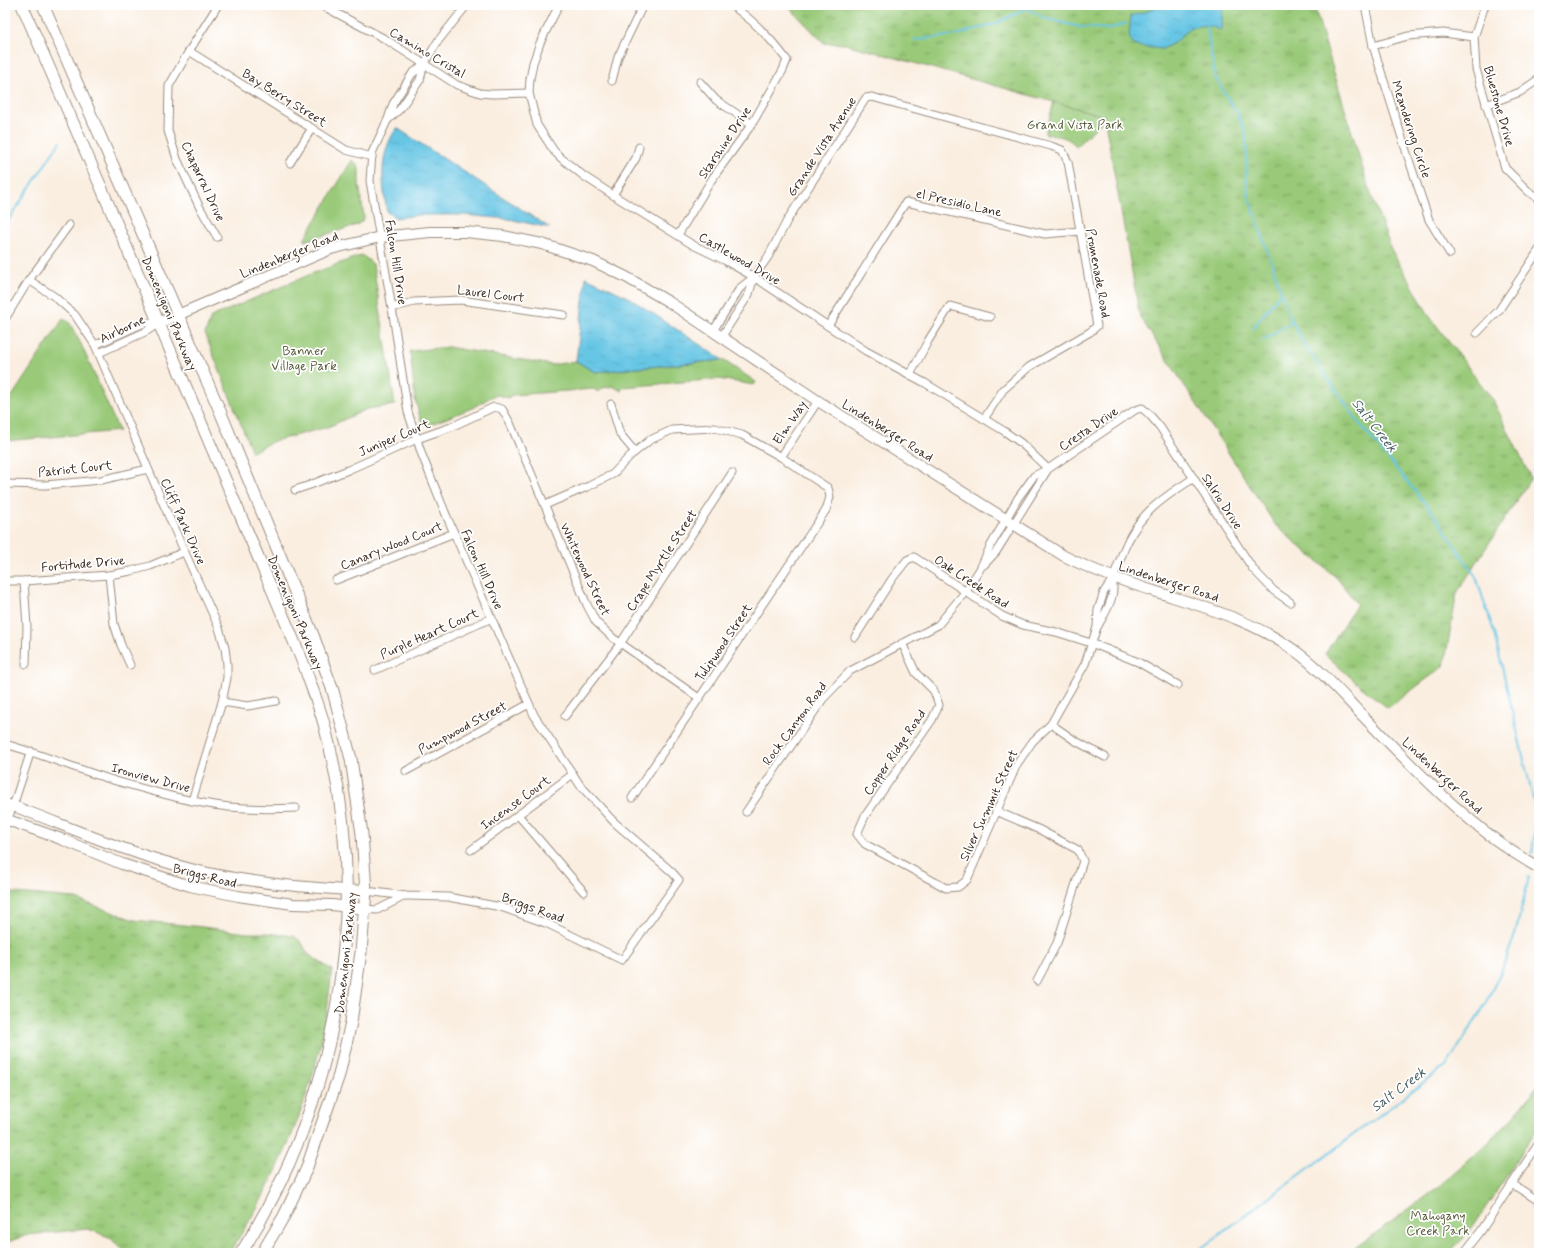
<svg xmlns="http://www.w3.org/2000/svg" width="1544" height="1258" viewBox="0 0 1544 1258" font-family="Mynerve,sans-serif">
	<style>
		.grass { fill: url(#grass-tufts); stroke: #6a7a4c }
		.green { fill: #9aca79; stroke: #6a7a4c }
		.water { fill: url(#water-ripples); stroke: #517882 }
		.lines { fill: none; stroke-linecap: round; stroke-linejoin: round }
		.stream { stroke: #67c6e5; stroke-width: 2 }
		.street-casing { stroke: #9a8c7f; stroke-width: 9 }
		.secondary-casing { stroke: #9a8c7f; stroke-width: 12 }
		.primary-casing { stroke: #9a8c7f; stroke-width: 13 }
		.street { stroke: #fff; stroke-width: 7 }
		.secondary { stroke: #fff; stroke-width: 10 }
		.primary { stroke: #fff; stroke-width: 11 }
		.labels { text-anchor: middle; stroke-width: 3.5; stroke-linejoin: round; paint-order: stroke }
		.street-label { font-size: 13px; fill: #3b2a1e; stroke: #fff }
		.park-label { font-size: 13px; fill: #585a39; stroke: #fff }
		.water-label { font-size: 14px; font-style: italic; fill: #4a6164; stroke: #fff }
	</style>
	<defs>
		<pattern id="grass-tufts" width="24" height="20" patternUnits="userSpaceOnUse"><rect width="24" height="20" fill="#9aca79"/><path d="M3 7l-1-3M5 7V3M7 7l1-3M15 17l-1-3M17 17v-4M19 17l1-3" fill="none" stroke="#7fa463"/></pattern>
		<pattern id="water-ripples" width="26" height="14" patternUnits="userSpaceOnUse"><rect width="26" height="14" fill="#67c6e5"/><path d="M2 4q2-2 4 0t4 0M15 11q2-2 4 0t4 0" fill="none" stroke="#5aaac4"/></pattern>
	</defs>
	<rect width="100%" height="100%" fill="#fff"/>
	<filter id="ink" filterUnits="userSpaceOnUse"><feTurbulence type="fractalNoise" baseFrequency=".025" numOctaves="2"/><feDisplacementMap in="SourceGraphic" scale="8" xChannelSelector="R" yChannelSelector="G"/><feConvolveMatrix kernelMatrix="1 2 1 2 8 2 1 2 1" color-interpolation-filters="sRGB"/></filter>
	<filter id="wash" filterUnits="userSpaceOnUse"><feTurbulence type="fractalNoise" baseFrequency=".012" numOctaves="4" result="noise"/><feDisplacementMap in="SourceGraphic" scale="16" xChannelSelector="R" yChannelSelector="G"/><feGaussianBlur stdDeviation="0.9" result="paint"/><feColorMatrix in="noise" values="0 0 0 0 0 0 0 0 0 0 0 0 0 0 0 0 0 1.4 0 .05"/><feComposite in="paint" operator="in"/></filter>
	<g filter="url(#wash)">
		<rect width="100%" height="100%" fill="#faeee0"/>
		<g class="grass">
			<path d="M787,5H1315L1316,12L1368,186L1391,249L1430,317L1493,400L1531,478L1457,593L1444,666L1388,708L1360,686L1325,654L1357,604L1337,578L1276,526L1140,317L1104,116L846,44L824,43Z"/>
			<path d="M5,892L73,898L134,920L203,927L246,933H266L294,936L302,943L307,953L315,959L332,970C330,984 329,998 327,1012C313,1095 277,1183 229,1253H127L109,1237L88,1229L27,1235L5,1243Z"/>
		</g>
		<g class="green">
			<path d="M1054,102L1104,116V120L1076,146C1068,136 1058,136 1045,134Z"/>
			<path d="M352,160L356,163L359,168V184L364,218L362,221L357,225L305,241V238Z"/>
			<path d="M362,255L373,264L395,405L367,409L328,427L274,441L252,452L205,334L211,317L311,274Z"/>
			<path d="M63,319L69,322L81,344L119,431L5,441V407Z"/>
			<path d="M448,347L552,365L576,361L595,372L723,360L756,382L754,385L719,379L623,387L621,391L613,386L603,388L598,392L594,389L512,395L508,398L499,395L493,396L472,408L429,425L421,421L415,399L410,351Z"/>
			<path d="M1539,1083V1126L1490,1201L1469,1232L1462,1240L1448,1253H1348C1417,1203 1489,1155 1539,1083Z"/>
		</g>
		<g class="water">
			<path d="M1167,5H1223L1221,30L1205,25L1189,28L1176,42L1162,49L1135,46L1129,37L1131,16Z"/>
			<path d="M397,128L550,228L509,219L464,215H419L396,218L387,212C382,183 378,154 397,128Z"/>
			<path d="M586,277L628,297L723,360L595,372L576,361Z"/>
		</g>
		<g class="lines">
			<g class="stream">
				<path d="M1021,5L1044,18L1080,27L1110,29L1126,23"/>
				<path d="M1206,23L1215,77L1237,113L1246,134L1247,190L1290,318L1308,350L1359,423L1433,513L1476,577L1493,629L1537,815L1532,853"/>
				<path d="M914,40L956,35L995,24L1027,8"/>
				<path d="M5,225L60,142"/>
				<path d="M1253,328L1281,292"/>
				<path d="M1262,341L1292,322"/>
				<path d="M1195,1253L1447,1065L1482,1010L1501,972L1515,935L1529,877"/>
			</g>
		</g>
	</g>
	<g filter="url(#ink)">
		<g class="lines">
			<defs>
				<g id="street">
					<path d="M321,5L385,39L457,85L480,93L492,94L529,93"/>
					<path d="M559,5L540,43L533,63L530,79L529,93L537,125L554,151L561,158L585,177L613,195L693,245L724,260L754,277L866,351L925,383L1004,431L1021,443L1048,469"/>
					<path d="M1365,5L1373,46L1408,157L1429,220L1450,254"/>
					<path d="M1485,5L1474,37L1476,69L1505,168L1529,192L1539,199"/>
					<path d="M1373,46L1408,36L1443,33L1474,37"/>
					<path d="M189,51L346,150L372,157"/>
					<path d="M612,81L618,57L643,5"/>
					<path d="M700,82L716,100L752,124"/>
					<path d="M1486,105L1520,92L1539,79"/>
					<path d="M389,119L400,109L420,80L424,64L438,41L467,5"/>
					<path d="M290,163L312,128"/>
					<path d="M613,195L636,158L639,147"/>
					<path d="M678,235L712,179L752,124L783,70L787,60C772,40 752,19 731,5"/>
					<path d="M217,237L199,206L177,159L168,131L169,86L189,51L218,5"/>
					<path d="M29,280L55,297L75,315L95,345L172,524L219,628L225,648L227,664V678L222,702L192,801"/>
					<path d="M392,308L414,302L461,300L564,315"/>
					<path d="M5,319L29,280L69,225"/>
					<path d="M828,326L906,202L1045,234L1080,231"/>
					<path d="M713,331L740,288L754,277"/>
					<path d="M1477,333L1499,310L1539,250"/>
					<path d="M722,336L749,294L754,277L768,257L788,219L866,98L872,97L890,102L1051,146L1062,150L1068,162L1097,326L1090,332L1029,367L1003,390L984,419"/>
					<path d="M95,345L144,323H159"/>
					<path d="M99,353L147,331L159,323"/>
					<path d="M910,375L928,341L950,306L990,317"/>
					<path d="M611,404L620,434L635,452"/>
					<path d="M781,457L818,401"/>
					<path d="M5,484L45,485L101,480L148,469"/>
					<path d="M295,490L310,485L348,470L417,439L451,427L494,407L502,409L510,423L587,605L596,622L613,638L699,698"/>
					<path d="M545,505L589,486L613,474L630,456L650,440L672,430L715,428L742,435L781,457L828,488L830,497L826,510L632,798"/>
					<path d="M984,565L996,552L1048,469"/>
					<path d="M109,575L114,624L121,645L130,665"/>
					<path d="M336,580L454,533"/>
					<path d="M5,581H24L109,575L131,571L150,566L184,552"/>
					<path d="M24,581L27,627L26,664"/>
					<path d="M1098,626C1103,616 1110,607 1112,596C1114,590 1112,583 1114,577C1115,571 1118,565 1120,560C1135,516 1157,502 1194,478"/>
					<path d="M855,637L892,579L907,560L914,557L1002,616L1023,625L1056,632L1091,643L1138,662L1178,685"/>
					<path d="M902,643L916,673L934,691L939,705L932,720L865,816L857,834L865,844L946,888L958,887L967,880L1017,764L1033,741L1051,724L1085,664L1097,627L1098,610L1104,592L1114,577"/>
					<path d="M375,670L492,618"/>
					<path d="M222,702L248,706L276,701"/>
					<path d="M565,716L620,644L732,473"/>
					<path d="M1051,724L1074,740L1105,757"/>
					<path d="M5,744C45,755 83,772 123,783C158,793 194,803 229,807C252,809 274,809 296,808"/>
					<path d="M406,771L529,704"/>
					<path d="M996,811L1040,830L1078,850L1083,861L1057,943L1037,981"/>
					<path d="M746,812L823,699L850,671L938,625L966,591L980,569L990,547L1018,498L1034,476L1048,469L1135,410L1142,408L1149,414L1160,427L1253,569L1274,591L1290,602"/>
					<path d="M518,815L584,892"/>
					<path d="M7,820L13,806L31,751"/>
					<path d="M471,850L573,774"/>
					<path d="M366,891L406,896L448,897L501,907L548,924L622,960L679,880L672,872L614,822L580,785L534,715L447,517L422,455L408,412L392,308L370,181L372,153L388,119L393,104L412,74L424,64"/>
					<path d="M365,909L377,910L405,896"/>
					<path d="M1512,1184L1539,1201"/>
					<path d="M1464,1253L1481,1231L1539,1143"/>
				</g>
				<g id="secondary">
					<path d="M159,323L331,249L380,237L430,232H466L503,236L542,244L593,261L626,277L669,302L818,401L1064,556C1094,571 1125,582 1157,592C1207,608 1255,621 1298,653C1321,670 1341,693 1361,714C1416,770 1470,829 1539,868"/>
					<path d="M5,804L13,806C72,828 130,854 191,869C248,883 307,888 366,891"/>
					<path d="M5,819L61,839L122,864L190,886L238,896L293,904L332,905L365,909"/>
				</g>
				<g id="primary">
					<path d="M22,5L101,187L304,665C311,687 321,709 326,732C372,908 338,1101 241,1253"/>
					<path d="M43,5L220,411L313,635L333,691L351,759L362,834L366,891L361,952L351,1022L339,1075L306,1170L284,1216L262,1253"/>
				</g>
			</defs>
			<use href="#street" class="street-casing"/>
			<use href="#secondary" class="secondary-casing"/>
			<use href="#primary" class="primary-casing"/>
			<use href="#street" class="street"/>
			<use href="#secondary" class="secondary"/>
			<use href="#primary" class="primary"/>
		</g>
	</g>
	<g class="labels">
		<g class="street-label">
			<text transform="translate(428 52) rotate(31)" y="5">Camino Cristal</text>
			<text transform="translate(285 97) rotate(32)" y="5">Bay Berry Street</text>
			<text transform="translate(1500 106) rotate(74)" y="5">Bluestone Drive</text>
			<text transform="translate(1412 129) rotate(72)" y="5">Meandering Circle</text>
			<text transform="translate(724 142) rotate(-56)" y="5">Starshine Drive</text>
			<text transform="translate(821 146) rotate(-57)" y="5">Grande Vista Avenue</text>
			<text transform="translate(204 181) rotate(65)" y="5">Chaparral Drive</text>
			<text transform="translate(959 202) rotate(13)" y="5">el Presidio Lane</text>
			<text transform="translate(289 254) rotate(-22)" y="5">Lindenberger Road</text>
			<text transform="translate(740 258) rotate(30)" y="5">Castlewood Drive</text>
			<text transform="translate(397 262) rotate(81)" y="5">Falcon Hill Drive</text>
			<text transform="translate(1099 273) rotate(80)" y="5">Promenade Road</text>
			<text transform="translate(491 293) rotate(7)" y="5">Laurel Court</text>
			<text transform="translate(170 313) rotate(67)" y="5">Domenigoni Parkway</text>
			<text transform="translate(122 328) rotate(-26)" y="5">Airborne</text>
			<text transform="translate(789 422) rotate(-56)" y="5">Elm Way</text>
			<text transform="translate(1088 428) rotate(-34)" y="5">Cresta Drive</text>
			<text transform="translate(888 430) rotate(32)" y="5">Lindenberger Road</text>
			<text transform="translate(394 437) rotate(-23)" y="5">Juniper Court</text>
			<text transform="translate(75 468) rotate(-6)" y="5">Patriot Court</text>
			<text transform="translate(1223 501) rotate(57)" y="5">Salrio Drive</text>
			<text transform="translate(184 521) rotate(66)" y="5">Cliff Park Drive</text>
			<text transform="translate(391 545) rotate(-22)" y="5">Canary Wood Court</text>
			<text transform="translate(661 560) rotate(-57)" y="5">Crape Myrtle Street</text>
			<text transform="translate(83 563) rotate(-5)" y="5">Fortitude Drive</text>
			<text transform="translate(483 569) rotate(66)" y="5">Falcon Hill Drive</text>
			<text transform="translate(586 569) rotate(65)" y="5">Whitewood Street</text>
			<text transform="translate(972 581) rotate(33)" y="5">Oak Creek Road</text>
			<text transform="translate(1169 581) rotate(18)" y="5">Lindenberger Road</text>
			<text transform="translate(296 612) rotate(67)" y="5">Domenigoni Parkway</text>
			<text transform="translate(429 633) rotate(-24)" y="5">Purple Heart Court</text>
			<text transform="translate(723 642) rotate(-56)" y="5">Tulipwood Street</text>
			<text transform="translate(794 723) rotate(-54)" y="5">Rock Canyon Road</text>
			<text transform="translate(462 727) rotate(-28)" y="5">Pumpwood Street</text>
			<text transform="translate(894 752) rotate(-56)" y="5">Copper Ridge Road</text>
			<text transform="translate(1443 775) rotate(43)" y="5">Lindenberger Road</text>
			<text transform="translate(151 777) rotate(15)" y="5">Ironview Drive</text>
			<text transform="translate(515 802) rotate(-36)" y="5">Incense Court</text>
			<text transform="translate(988 805) rotate(-65)" y="5">Silver Summit Street</text>
			<text transform="translate(205 875) rotate(14)" y="5">Briggs Road</text>
			<text transform="translate(533 907) rotate(20)" y="5">Briggs Road</text>
			<text transform="translate(345 953) rotate(-84)" y="5">Domenigoni Parkway</text>
		</g>
		<g class="park-label">
			<text x="1075" y="129">Grand Vista Park</text>
			<text x="304" y="355">Banner<tspan x="304" dy="15">Village Park</tspan></text>
			<text x="1438" y="1220">Mahogany<tspan x="1438" dy="15">Creek Park</tspan></text>
		</g>
		<g class="water-label">
			<text transform="translate(1375 425) rotate(52)" y="5">Salt Creek</text>
			<text transform="translate(1398 1089) rotate(-37)" y="5">Salt Creek</text>
		</g>
	</g>
	<rect width="1544" height="1258" fill="none" stroke="#fff" stroke-width="20"/>
</svg>
